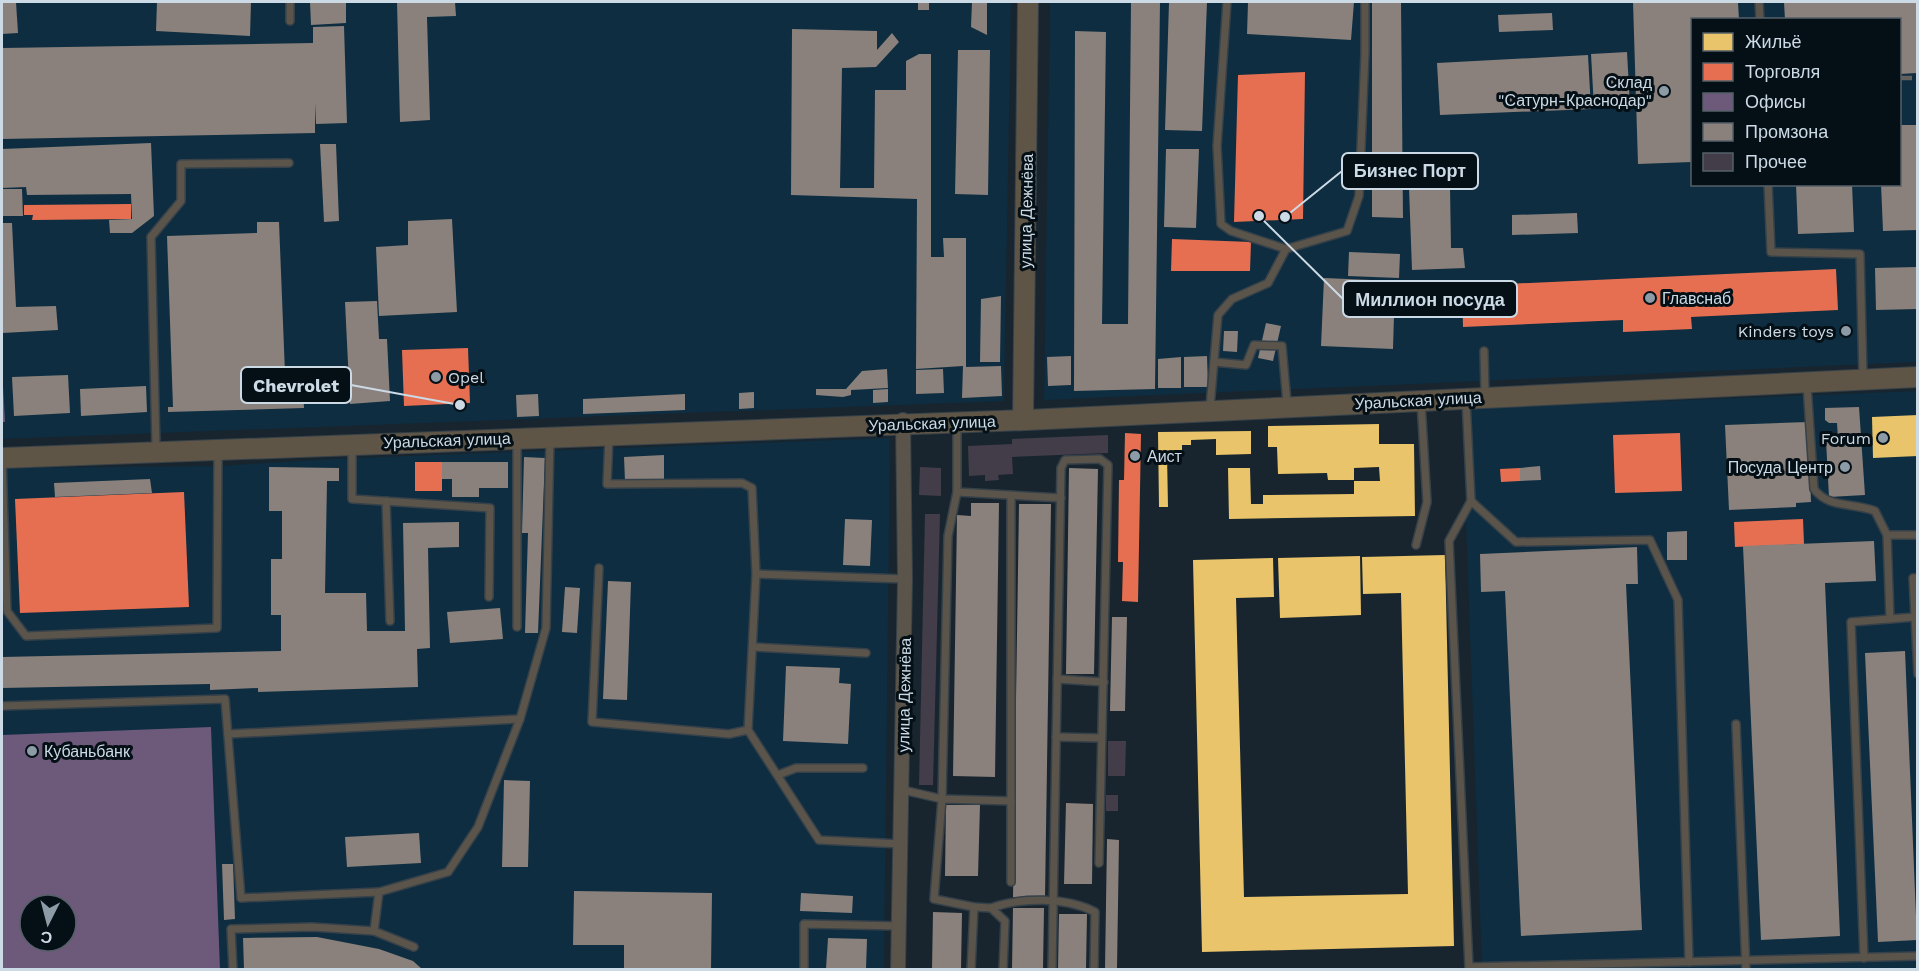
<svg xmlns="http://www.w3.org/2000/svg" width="1919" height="971" viewBox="0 0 1919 971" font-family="'Work Sans',sans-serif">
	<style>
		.built { fill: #0e2d40; fill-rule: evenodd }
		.homes { fill: #e9c46a }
		.shops { fill: #e76f51 }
		.offices { fill: #6d597a; fill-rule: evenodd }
		.industry { fill: #8a817c }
		.building { fill: #423d48 }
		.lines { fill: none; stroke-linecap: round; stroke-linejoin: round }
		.lane-casing { stroke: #36414a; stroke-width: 10 }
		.street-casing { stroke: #36414a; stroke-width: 16 }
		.secondary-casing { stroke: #36414a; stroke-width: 22 }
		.lane { stroke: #5a544a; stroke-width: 7 }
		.street { stroke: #5a544a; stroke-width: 14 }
		.secondary { stroke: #5e5546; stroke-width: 20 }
		.rail { stroke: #62615d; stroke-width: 4.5; stroke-dasharray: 12 6; stroke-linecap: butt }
		.poi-dot { fill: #8d9ba6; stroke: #050f16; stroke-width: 2 }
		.labels { text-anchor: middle; stroke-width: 6; stroke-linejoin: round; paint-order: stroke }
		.poi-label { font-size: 16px; fill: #ccdae6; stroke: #050f16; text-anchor: end }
		.street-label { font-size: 16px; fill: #ccdae6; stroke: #050f16 }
		.leader { fill: none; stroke: #ccdae6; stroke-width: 2 }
		.callout-dot { fill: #ccdae6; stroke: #050f16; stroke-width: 2 }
		.callout { fill: #050f16; stroke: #ccdae6; stroke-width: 2 }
		.callout-label { font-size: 18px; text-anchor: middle; font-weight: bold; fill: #ccdae6 }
	</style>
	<rect width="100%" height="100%" fill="#18252e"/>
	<g class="built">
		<path d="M2,2H1011L1004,401L2,439Z"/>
		<path d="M1050,2H1917V362L1044,400ZM1692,20H1900V184H1692Z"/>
		<path d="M1917,391V969H1482L1462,409Z"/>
		<path d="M890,438L884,969H2V468L218,466L352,458ZM30,905H66V941H30Z"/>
	</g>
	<g class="homes">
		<path d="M1918,415V456L1873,458L1872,417Z"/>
		<path d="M1379,424V444H1414L1415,516L1229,519L1228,468H1250L1251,504H1263V495L1354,494V481H1380L1379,467L1354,468V480H1328L1327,473L1278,474L1277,447H1268V426Z"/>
		<path d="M1251,431V454L1216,455V439L1191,440V445H1182V454H1167L1168,507H1159L1158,432Z"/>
		<path d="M1445,555L1454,946L1202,952L1193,560L1273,558L1274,597L1236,598L1244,897L1408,894L1401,593L1363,594L1362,557Z"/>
		<path d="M1360,556L1361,615L1280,618L1278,558Z"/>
	</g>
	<g class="shops">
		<path d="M1305,72L1303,219L1234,222L1238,75Z"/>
		<path d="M131,204V219L32,220L33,215H24V205Z"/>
		<path d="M1172,239L1251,242L1250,271H1171Z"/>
		<path d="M1836,269L1838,310L1691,317L1692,329L1623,332V320L1463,327L1462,286Z"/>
		<path d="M468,348L470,403L404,406L402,350Z"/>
		<path d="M1125,433L1141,434L1138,602L1122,601L1123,562H1118L1119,480H1124Z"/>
		<path d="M1680,433L1682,491L1615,493L1613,435Z"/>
		<rect x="415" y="462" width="27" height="29"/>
		<path d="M1520,468V481L1501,482L1500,469Z"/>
		<path d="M184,492L189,607L20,613L15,499Z"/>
		<path d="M1803,519L1804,544L1735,547L1734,522Z"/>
	</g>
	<g class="offices">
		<path d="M2,386H3L5,422H2Z"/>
		<path d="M211,727L220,970H2V735ZM30,905H66V941H30Z"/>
	</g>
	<g class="industry">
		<path d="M2,2H16L18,33L2,34Z"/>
		<path d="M157,2H251L250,36L156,31Z"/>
		<path d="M310,2H346V23L311,25Z"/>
		<path d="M397,2H455L456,16L427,17L430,120L400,122Z"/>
		<rect x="918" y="2" width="11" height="8"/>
		<path d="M972,2H987V35L971,27Z"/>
		<path d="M1131,2H1160L1155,389L1074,391L1075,31L1106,32L1102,324H1128Z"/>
		<path d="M1169,2H1207L1202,131L1165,130Z"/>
		<path d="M1248,2H1354L1351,40L1247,34Z"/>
		<path d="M1372,2H1401L1403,218L1372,217Z"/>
		<path d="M1633,2H1738L1739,20H1692V162L1638,164Z"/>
		<path d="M1784,2H1917V73L1900,74V20H1785Z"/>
		<path d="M1552,13L1553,30L1499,32L1498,15Z"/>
		<path d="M344,26L347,123L316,124L315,103V133L2,139V48L313,43V27Z"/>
		<path d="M792,29L877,31V50L892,33L899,42L876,67L842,68L840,188H874L875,90H906V61L919,54H931V257H944L943,238H966V367L1001,366L1002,396L962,398L963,366L916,369L917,199L791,195Z"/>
		<path d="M958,50H990L988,195L955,194Z"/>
		<path d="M1627,52L1630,106L1594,108L1591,54Z"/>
		<path d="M1588,55L1591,109L1440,115L1437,63Z"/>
		<path d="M1900,125H1917V230L1883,231L1881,184H1900Z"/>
		<path d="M151,143L154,216L132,233H110L109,220L132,219L131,194L27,195L26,187L2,188V149Z"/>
		<path d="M320,144H336L339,221L324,222Z"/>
		<path d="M1166,149H1199L1196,228L1164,227Z"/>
		<path d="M1796,184H1852L1854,232L1798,234Z"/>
		<path d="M1450,187L1451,248H1463L1465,268L1412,270L1409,188Z"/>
		<path d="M2,189H22L23,216H2Z"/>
		<path d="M1577,213L1578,233L1512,235V215Z"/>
		<path d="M452,219L457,312L379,316L376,247L408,245V221Z"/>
		<path d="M257,222H279L285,373L296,372L297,386H303L304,408L168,412V407H173L167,236L257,233Z"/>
		<path d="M2,223H12L16,307L56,306L58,330L2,333Z"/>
		<path d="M1349,252L1400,254L1399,278L1348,276Z"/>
		<path d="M1917,267V309L1876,310L1875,268Z"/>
		<path d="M1324,278L1395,281L1393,349L1321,346Z"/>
		<path d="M1001,296L1000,362H980L981,299Z"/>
		<path d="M377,301L379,339H387L390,401L350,404L345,302Z"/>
		<path d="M1266,323L1281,326L1273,361L1258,358Z"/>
		<path d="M1224,331H1238L1237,352L1223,351Z"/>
		<path d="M1071,356V385L1048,386L1047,357Z"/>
		<path d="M1207,356L1208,387H1184V357Z"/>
		<path d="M1181,357V388H1158V359Z"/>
		<path d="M887,369L888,388L851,390V395L843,397L816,395V389H846L862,371Z"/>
		<path d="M943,369L944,393L916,394V370Z"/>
		<path d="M68,375L70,413L14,416L12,377Z"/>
		<path d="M146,386L147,412L81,416L80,389Z"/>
		<path d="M888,389V402L873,403V390Z"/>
		<path d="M754,392V408L739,409V393Z"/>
		<path d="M538,394L539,416L517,417L516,395Z"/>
		<path d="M685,394V410L583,414V399Z"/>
		<path d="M1859,407L1865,495L1829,497L1826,440L1838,439L1837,423H1829L1825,420V408Z"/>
		<path d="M1808,422L1811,502L1796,503V507L1729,510L1725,425Z"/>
		<path d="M664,455V479L625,481L624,457Z"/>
		<path d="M524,457L545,458L538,633H525L528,533H522Z"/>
		<path d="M442,462H508V488H479V497H452V479H442Z"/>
		<path d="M1540,466L1541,480L1520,481V468Z"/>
		<path d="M269,467L339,468V481H327L325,593H366L367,631H405L403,523L459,522V547L428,548L430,648L417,649L418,687L258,692V688L210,690V684L2,688V657L281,651V615H271V559H282V511H269Z"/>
		<path d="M1069,468L1098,469L1094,674H1066Z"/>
		<path d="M150,479L152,493L55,497L54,483Z"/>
		<path d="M971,503H999L995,777L953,776L957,515L971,516Z"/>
		<path d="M1019,504H1051L1045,897H1013Z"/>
		<path d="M845,519L872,520L870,566L843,565Z"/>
		<path d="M1687,531V560H1667V532Z"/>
		<path d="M1874,541L1876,581L1825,583L1840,936L1761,940L1743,546Z"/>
		<path d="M1637,547L1638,584H1626L1642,930L1521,936L1505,591L1481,592L1480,554Z"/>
		<path d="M608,581L631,582L627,700L603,699Z"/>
		<path d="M565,587L580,588L577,633L562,632Z"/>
		<path d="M500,608L503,639L450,643L447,612Z"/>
		<path d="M1112,617H1127L1125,711H1110Z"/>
		<path d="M1905,651L1917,940L1878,942L1865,653Z"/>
		<path d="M786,666L840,668L839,683L851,684L848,744L783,741Z"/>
		<path d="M504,780L530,781L528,867H502Z"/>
		<path d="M1066,803L1093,804L1092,884H1064Z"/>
		<path d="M946,805H980L978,876H945Z"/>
		<path d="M419,833L421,863L347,867L345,837Z"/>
		<path d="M1107,839L1119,840L1117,969H1105Z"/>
		<path d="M222,864H233L235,919L224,920Z"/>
		<path d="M574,891L712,893L711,969H624V945H573Z"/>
		<path d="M801,893L853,896L852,913L800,911Z"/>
		<path d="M1013,908H1044L1043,969H1012Z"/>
		<path d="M933,912L962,913L961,969H932Z"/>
		<path d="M1059,914H1087L1086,969H1058Z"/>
		<path d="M317,937L379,949L413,961L422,969H244L243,938Z"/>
		<path d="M828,938L867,939L866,969H826Z"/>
	</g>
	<g class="building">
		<path d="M1108,435V453L1012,457L1013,474L998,475L999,480L985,481V475L969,476L968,446L1012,444V439Z"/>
		<path d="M920,467L941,468V496L919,495Z"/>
		<path d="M925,514H940L933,785H919Z"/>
		<path d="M1108,741H1126L1125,776H1108Z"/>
		<rect x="1106" y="795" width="12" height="16"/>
	</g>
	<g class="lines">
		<defs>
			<g id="lane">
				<path d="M290,2V21"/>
				<path d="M1227,2L1217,146L1221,224L1231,231L1286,249L1347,231L1359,196L1365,53V2"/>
				<path d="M1759,2L1760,20"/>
				<path d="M1768,184L1771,252L1860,254L1863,377"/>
				<path d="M1484,351L1485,394"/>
				<path d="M1214,362L1246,365L1254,345L1282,346L1287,403"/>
				<path d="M1807,385L1814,489C1829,509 1853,502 1875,511L1887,535L1890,619"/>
				<path d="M1466,400L1471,501L1449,541L1469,967L1918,956"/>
				<path d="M1210,407L1218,315L1232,299L1268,283L1286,249"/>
				<path d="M957,425V492L948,536L942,799L934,899L974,907L971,970"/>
				<path d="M609,437L607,484L742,483L752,488L756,574L748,730L819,840L901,844"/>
				<path d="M352,446V499L490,508L489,597"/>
				<path d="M156,447L151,237L181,201V164L289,163"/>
				<path d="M2,459L7,611L26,636L217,628L218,453"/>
				<path d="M957,492L1061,498"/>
				<path d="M386,501L390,621"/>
				<path d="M1471,501L1516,542L1650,540L1678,600L1689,962"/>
				<path d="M1887,535H1918"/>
				<path d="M1416,545L1427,502L1421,402"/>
				<path d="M599,568L592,722L729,734L748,730"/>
				<path d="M756,574L905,579"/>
				<path d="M1918,578H1913L1918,674"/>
				<path d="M517,627V442"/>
				<path d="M754,647L866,653"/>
				<path d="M1057,679L1104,682"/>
				<path d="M2,706L225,699L241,898L379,892L374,931L414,947"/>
				<path d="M1736,724L1746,970"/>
				<path d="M228,734L520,719"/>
				<path d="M1056,737L1100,738"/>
				<path d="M778,775L796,768H863"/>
				<path d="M903,790L942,799L1011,801"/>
				<path d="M1011,882V497"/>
				<path d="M379,892L448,872L478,827L520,719L546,628L550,439"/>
				<path d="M974,907L991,908L1005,921L1003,970"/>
				<path d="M991,908C1020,897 1067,897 1095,912L1094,970"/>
				<path d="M1864,958L1851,622L1915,617"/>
				<path d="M233,970L231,929L312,927L374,931"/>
				<path d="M804,970V924L900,926"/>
				<path d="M1052,970L1061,468L1065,460L1100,459L1108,465L1099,863"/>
			</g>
			<path id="street" d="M898,970L905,579L903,420"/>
			<g id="secondary">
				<path d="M1023,420L1028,2"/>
				<path d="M2,458L1027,420L1918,377"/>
			</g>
		</defs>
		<use href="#lane" class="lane-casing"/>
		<use href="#street" class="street-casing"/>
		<use href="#secondary" class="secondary-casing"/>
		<use href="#lane" class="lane"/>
		<use href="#street" class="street"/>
		<use href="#secondary" class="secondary"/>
		<path class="rail" d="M1900,78H1918"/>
	</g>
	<g class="poi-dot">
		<circle cx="1664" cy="91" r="6"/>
		<circle cx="1650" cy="298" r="6"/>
		<circle cx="1846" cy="331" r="6"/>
		<circle cx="436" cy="377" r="6"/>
		<circle cx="1883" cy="438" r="6"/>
		<circle cx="1135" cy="456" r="6"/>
		<circle cx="1845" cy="467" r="6"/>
		<circle cx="32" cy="751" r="6"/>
	</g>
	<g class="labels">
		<g class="poi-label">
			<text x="1652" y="88">Склад<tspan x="1652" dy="18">"Сатурн-Краснодар"</tspan></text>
			<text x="1662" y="304" text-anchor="start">Главснаб</text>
			<text x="1834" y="337">Kinders toys</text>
			<text x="448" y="383" text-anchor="start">Opel</text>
			<text x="1871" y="444">Forum</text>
			<text x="1147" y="462" text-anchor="start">Аист</text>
			<text x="1833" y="473">Посуда Центр</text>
			<text x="44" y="757" text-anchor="start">Кубаньбанк</text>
		</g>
		<g class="street-label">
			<text transform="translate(1026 211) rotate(-89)" y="6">улица Дежнёва</text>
			<text transform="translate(1418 400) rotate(-3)" y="6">Уральская улица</text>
			<text transform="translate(932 423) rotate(-2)" y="6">Уральская улица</text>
			<text transform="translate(447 440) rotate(-2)" y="6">Уральская улица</text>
			<text transform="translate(904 695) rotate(-89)" y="6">улица Дежнёва</text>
		</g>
	</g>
	<path class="leader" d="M1285 217L1342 171M1259 216L1343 299M460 405L351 385"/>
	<g class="callout-dot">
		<circle cx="1285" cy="217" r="6"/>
		<circle cx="1259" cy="216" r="6"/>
		<circle cx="460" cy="405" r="6"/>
	</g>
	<g class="callout">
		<rect x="1342" y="153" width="136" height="36" rx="6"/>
		<rect x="1343" y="281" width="174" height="36" rx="6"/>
		<rect x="241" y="367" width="110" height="36" rx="6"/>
	</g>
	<g class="callout-label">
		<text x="1410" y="177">Бизнес Порт</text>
		<text x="1430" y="306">Миллион посуда</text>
		<text x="296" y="392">Chevrolet</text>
	</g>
	<rect width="1919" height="971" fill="none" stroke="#ccdae6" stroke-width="6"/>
	<rect x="1691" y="18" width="210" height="168" fill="#050f16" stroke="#556069" stroke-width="1.5"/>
	<rect x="1703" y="33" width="30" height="18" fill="#e9c46a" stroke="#556069" stroke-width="1.5"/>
	<text x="1745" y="48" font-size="18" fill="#ccdae6">Жильё</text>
	<rect x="1703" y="63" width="30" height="18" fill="#e76f51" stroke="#556069" stroke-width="1.5"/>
	<text x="1745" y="78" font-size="18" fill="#ccdae6">Торговля</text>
	<rect x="1703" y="93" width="30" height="18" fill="#6d597a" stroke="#556069" stroke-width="1.5"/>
	<text x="1745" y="108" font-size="18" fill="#ccdae6">Офисы</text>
	<rect x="1703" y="123" width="30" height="18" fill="#8a817c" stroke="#556069" stroke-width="1.5"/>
	<text x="1745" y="138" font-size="18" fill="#ccdae6">Промзона</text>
	<rect x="1703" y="153" width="30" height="18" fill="#423d48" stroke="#556069" stroke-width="1.5"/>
	<text x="1745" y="168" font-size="18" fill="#ccdae6">Прочее</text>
	<g transform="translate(48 923) rotate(186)"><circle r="28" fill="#050f16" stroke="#556069" stroke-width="1.5"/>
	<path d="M0-4.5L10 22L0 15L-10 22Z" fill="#8d9ba6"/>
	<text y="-9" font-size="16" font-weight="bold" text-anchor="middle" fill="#ccdae6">С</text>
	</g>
</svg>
